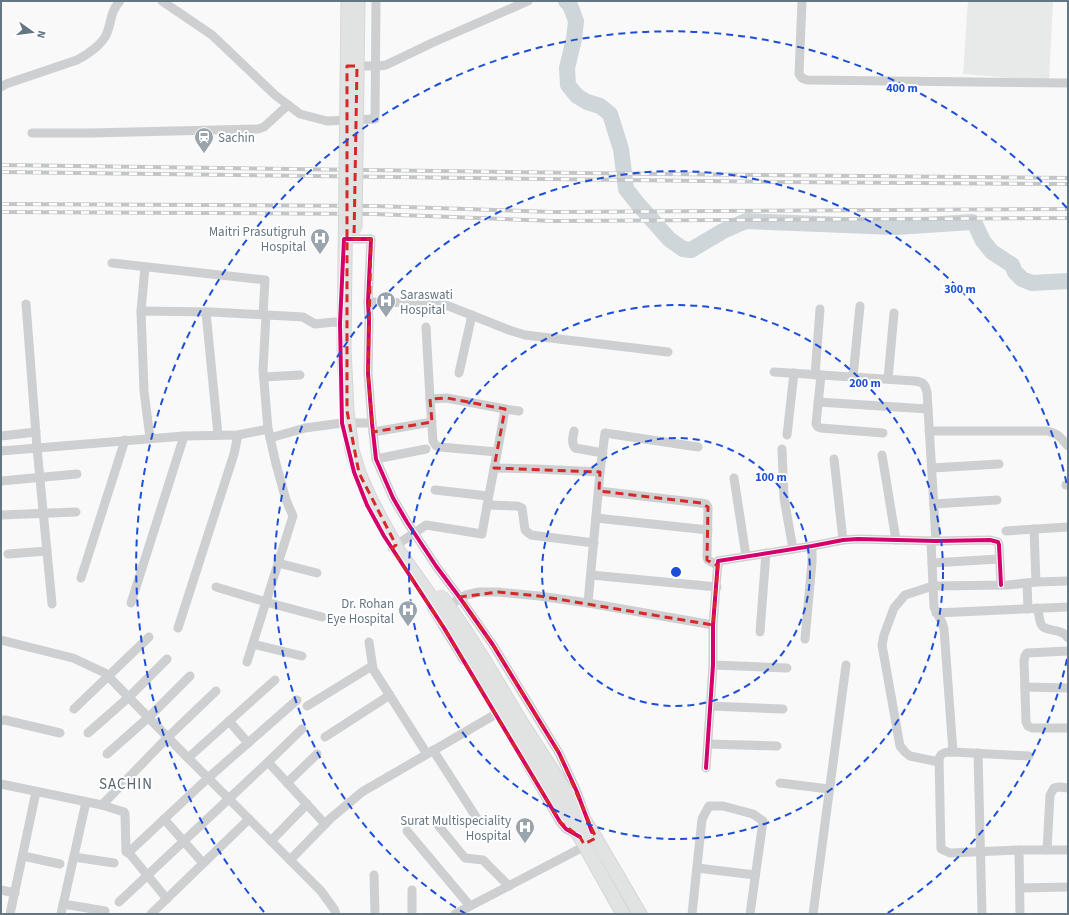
<svg xmlns="http://www.w3.org/2000/svg" width="1069" height="915" viewBox="0 0 1069 915" font-family="'Source Sans 3',sans-serif">
	<style>
		.built { fill: #e8e9e9 }
		.lines { fill: none; stroke-linecap: round; stroke-linejoin: round }
		.river { stroke: #ced6d9; stroke-width: 16 }
		.secondary-casing { stroke: #d5d6d7; stroke-width: 15 }
		.street { stroke: #cecfd0; stroke-width: 9 }
		.secondary { stroke: #e1e2e2; stroke-width: 13 }
		.rail-casing { stroke: #c3c5c6; stroke-width: 4 }
		.rail { stroke: #fff; stroke-width: 2.5; stroke-dasharray: 8; stroke-linecap: butt }
		.secondary-bridge-casing { stroke: #d5d6d7; stroke-width: 15; stroke-linecap: butt }
		.secondary-bridge { stroke: #e1e2e2; stroke-width: 13 }
		.cycleway-casing { stroke: #fff; stroke-width: 6 }
		.cycleway { stroke: #d6006c; stroke-width: 4 }
		.marked { fill: none; stroke: #d62828; stroke-width: 3; stroke-dasharray: 8 5; stroke-linejoin: round }
		.ring { fill: none; stroke: #1d4ed8; stroke-width: 2; stroke-dasharray: 7 5 }
		.labels { text-anchor: middle; stroke-width: 4; stroke-linejoin: round; paint-order: stroke }
		.poi-label { font-size: 13px; fill: #657683; stroke: #fff; text-anchor: end }
		.quarter-label { font-size: 15px; letter-spacing: 1px; fill: #57646e; stroke: #fff }
		.centre { fill: #1d4ed8; stroke: #fff; stroke-width: 2 }
		.ring-label { font-size: 12px; text-anchor: middle; font-weight: bold; fill: #1d4ed8; stroke: #fff; stroke-width: 4; stroke-linejoin: round; paint-order: stroke }
	</style>
	<rect width="100%" height="100%" fill="#f9f9f9"/>
	<path class="built" d="M968,1H1053L1049,81L963,74Z"/>
	<g class="lines">
		<path class="river" d="M566,1L570,5L576,21L574,39L567,68L568,85L577,96L587,102L600,106L610,114L621,149L626,189L638,204L669,239L683,249L691,250L723,231L746,221L896,227L972,222L976,226L983,241L992,252L1012,265L1015,272L1022,279L1032,283L1068,281"/>
		<defs>
			<g id="secondary">
				<path d="M518,717L592,832L640,914"/>
				<path d="M509,725L580,837L623,914"/>
			</g>
		</defs>
		<use href="#secondary" class="secondary-casing"/>
		<g class="street">
			<path d="M162,1L212,35L275,95L300,114L327,121L375,119L376,1"/>
			<path d="M802,1L799,74L802,78L807,80L1068,83"/>
			<path d="M353,66H379L386,65L434,42L528,1"/>
			<path d="M1,87L6,84L77,60C87,55 103,44 107,33C112,20 110,12 120,1"/>
			<path d="M32,133H91L258,129L264,127L288,105"/>
			<path d="M344,243V239H371L368,302L369,320L368,373L372,423L376,459L393,498L407,522L436,566L460,598L493,645L559,753L577,792L585,814"/>
			<path d="M112,263L265,280L263,315"/>
			<path d="M368,302L432,303L446,305L509,330L525,335L668,352"/>
			<path d="M26,304L37,448L52,604"/>
			<path d="M141,311L145,267"/>
			<path d="M206,312L218,435"/>
			<path d="M426,327L430,399"/>
			<path d="M774,372L915,381C923,382 925,384 927,392L936,541"/>
			<path d="M459,373L472,315"/>
			<path d="M815,375L820,309"/>
			<path d="M821,375L816,424L818,427L821,428L883,433"/>
			<path d="M264,377L300,375"/>
			<path d="M853,377L860,306"/>
			<path d="M888,379L894,313"/>
			<path d="M818,402L928,409"/>
			<path d="M574,431C573,436 571,443 575,448L603,453"/>
			<path d="M929,431H1047C1059,434 1060,437 1068,446"/>
			<path d="M373,432L432,422"/>
			<path d="M787,435L794,373"/>
			<path d="M1,436L36,432"/>
			<path d="M150,438L144,391L141,311L212,312L303,317L315,324L334,322L340,323"/>
			<path d="M270,438L305,428L342,423H372"/>
			<path d="M782,449L784,498L793,549"/>
			<path d="M1,451L184,436L238,435L268,429"/>
			<path d="M497,452L440,447L436,446L433,441L430,399L447,398L505,409"/>
			<path d="M882,455L896,540"/>
			<path d="M376,459L426,449"/>
			<path d="M834,459L843,540"/>
			<path d="M494,468L537,469L600,472L605,433L698,447"/>
			<path d="M932,468L999,464"/>
			<path d="M734,478L746,556"/>
			<path d="M1,481L77,474"/>
			<path d="M1066,485H1068"/>
			<path d="M435,490L488,496"/>
			<path d="M599,491L701,503L706,504L708,507L707,557L708,560L718,566"/>
			<path d="M934,504L997,500"/>
			<path d="M487,505L517,506L522,508L525,530L531,535L594,543"/>
			<path d="M1,515L76,512"/>
			<path d="M596,518L708,530"/>
			<path d="M1034,529L1036,582"/>
			<path d="M1006,531L1068,527"/>
			<path d="M931,541L934,607C938,616 942,619 944,629L953,752"/>
			<path d="M392,548L426,525L482,534C489,492 498,451 505,409L519,411"/>
			<path d="M8,554L47,551"/>
			<path d="M278,563L317,573"/>
			<path d="M932,563L999,559"/>
			<path d="M591,575L717,587"/>
			<path d="M81,578L125,440"/>
			<path d="M1027,583L1028,609"/>
			<path d="M216,587L266,602L322,617"/>
			<path d="M131,603L184,436"/>
			<path d="M588,603L600,472"/>
			<path d="M431,607L464,661"/>
			<path d="M1037,608C1039,613 1039,619 1041,624C1045,633 1062,627 1068,638"/>
			<path d="M444,610L460,598L466,595L479,592H498L539,596L588,603L713,625"/>
			<path d="M936,613L1068,607"/>
			<path d="M178,628L234,454L238,435"/>
			<path d="M760,632L766,553"/>
			<path d="M805,639L812,562V546"/>
			<path d="M1,640L73,658L105,673L188,758L321,891L334,909L336,914"/>
			<path d="M369,642L373,669L427,754"/>
			<path d="M253,644L302,656"/>
			<path d="M1068,651L1027,653L1025,656L1024,661L1026,722L1028,726L1032,728H1068"/>
			<path d="M247,662L293,516L286,500L276,464L268,429L263,370L266,315"/>
			<path d="M713,665L787,668"/>
			<path d="M1025,687L1068,688"/>
			<path d="M307,706L372,666"/>
			<path d="M710,706L783,709"/>
			<path d="M74,709L149,637"/>
			<path d="M1,721L2,720H5L60,733"/>
			<path d="M229,721L248,743"/>
			<path d="M88,733L129,697L167,659"/>
			<path d="M325,737L390,695"/>
			<path d="M708,744L777,746"/>
			<path d="M433,750L478,820"/>
			<path d="M978,753L982,914"/>
			<path d="M107,754L149,717L190,676"/>
			<path d="M1029,756L953,752C946,752 941,752 939,759L941,849L950,853L1019,850H1068"/>
			<path d="M188,758L275,680"/>
			<path d="M268,762L325,824"/>
			<path d="M525,762L560,822L566,829L578,835"/>
			<path d="M939,762L910,756L905,752L900,746L882,645L884,635L894,608L905,595L933,586L1008,585L1036,582L1068,581"/>
			<path d="M706,768L713,665V625L718,561L812,546L843,540L858,539L936,541L990,540L998,542L999,545L1001,585"/>
			<path d="M287,783L317,754"/>
			<path d="M780,783L829,789"/>
			<path d="M1,784L102,805L124,812L125,814L126,852L128,853L208,778L297,700"/>
			<path d="M102,805L168,737L216,691"/>
			<path d="M164,819L203,863"/>
			<path d="M437,824L465,858L483,860L509,886"/>
			<path d="M407,831L470,906"/>
			<path d="M271,841L307,804"/>
			<path d="M1019,850L1020,914"/>
			<path d="M1047,850L1050,795L1054,788L1060,787L1068,788"/>
			<path d="M129,853L167,899"/>
			<path d="M23,856L60,864"/>
			<path d="M74,857L114,863"/>
			<path d="M290,860L331,818L362,792L496,714"/>
			<path d="M697,868L755,875"/>
			<path d="M374,875L375,914"/>
			<path d="M1020,888L1068,887"/>
			<path d="M1,890L15,893"/>
			<path d="M412,890V914"/>
			<path d="M119,902L268,762L302,729"/>
			<path d="M63,904L105,911"/>
			<path d="M10,914L36,792"/>
			<path d="M61,914L86,802"/>
			<path d="M151,914L249,819"/>
			<path d="M455,914L585,846"/>
			<path d="M692,914L702,819L709,806H723L753,814L763,821L750,914"/>
			<path d="M813,914L846,665"/>
		</g>
		<use href="#secondary" class="secondary"/>
		<defs>
			<g id="rail">
				<path d="M1,165L660,174L1068,178"/>
				<path d="M1,172L779,182L1068,184"/>
				<path d="M1,204L375,206L553,212L1068,209"/>
				<path d="M1,212L374,214L553,221L1068,218"/>
			</g>
		</defs>
		<use href="#rail" class="rail-casing"/>
		<use href="#rail" class="rail"/>
		<defs>
			<g id="secondary-bridge">
				<path d="M348,1L344,349L347,411L352,450L359,473L370,498L383,523L398,550L448,621L509,725"/>
				<path d="M355,229L358,1"/>
				<path d="M441,596C470,635 493,675 518,717"/>
			</g>
		</defs>
		<use href="#secondary-bridge" class="secondary-bridge-casing"/>
		<use href="#secondary-bridge" class="secondary-bridge"/>
		<defs>
			<g id="cycleway">
				<path d="M706,768L713,665V625L718,561L812,546L843,540L858,539L936,541L990,540L998,542L999,545L1001,585"/>
				<path d="M580,837L566,829L560,822L444,628L384,536L367,505L354,472L342,423L340,323L344,239H371L368,302L369,320L368,373L372,423L376,459L393,498L407,522L436,566L460,598L493,645L559,753L577,792L592,832"/>
			</g>
		</defs>
		<use href="#cycleway" class="cycleway-casing"/>
		<use href="#cycleway" class="cycleway"/>
	</g>
	<path class="marked" d="M347,66H357L354,239H371L368,373L373,432L432,422L430,399L447,398L505,409L494,468L600,472L599,491L701,503L708,507L707,560L718,566L713,625L539,596L498,592L460,597L493,645L559,753L596,838L584,844L580,837L560,822L444,628L392,548L396,545L359,473L347,411Z"/>
	<g class="ring">
		<circle cx="676" cy="572" r="134"/>
		<circle cx="676" cy="572" r="267"/>
		<path d="M1067 659A401 401 0 0 1 886 914M466 914A401 401 0 1 1 1067 485"/>
		<path d="M264 912A534 534 0 0 1 1067 208"/>
	</g>
	<defs>
		<symbol id="station-pin" viewBox="-11 -11 22 30"><path d="M0 17L-7.5 6A9.5 9.5 0 1 1 7.5 6Z" fill="#99a4ac" stroke="#fff"/><path d="M-3-6H3Q5-6 5-4V2Q5 4 3 4L4.5 6H3L1.5 4h-3L-3 6H-4.5L-3 4Q-5 4-5 2V-4Q-5-6-3-6ZM-3.5-4v3h7v-3ZM-3.5 1v1.5H-2V1ZM2 1v1.5H3.5V1Z" fill="#fff"/></symbol>
		<symbol id="hospital-pin" viewBox="-11 -11 22 30"><path d="M0 17L-7.5 6A9.5 9.5 0 1 1 7.5 6Z" fill="#99a4ac" stroke="#fff"/><path d="M-5-5h3v3.5h4V-5h3V5h-3V1.5h-4V5h-3Z" fill="#fff"/></symbol>
	</defs>
	<g fill-rule="evenodd">
		<use href="#station-pin" x="193" y="126" width="22" height="30"/>
		<use href="#hospital-pin" x="309" y="227" width="22" height="30"/>
		<use href="#hospital-pin" x="375" y="290" width="22" height="30"/>
		<use href="#hospital-pin" x="397" y="599" width="22" height="30"/>
		<use href="#hospital-pin" x="514" y="816" width="22" height="30"/>
	</g>
	<g class="labels">
		<g class="poi-label">
			<text x="218" y="142" text-anchor="start">Sachin</text>
			<text x="306" y="236">Maitri Prasutigruh<tspan x="306" dy="15">Hospital</tspan></text>
			<text x="400" y="299" text-anchor="start">Saraswati<tspan x="400" dy="15">Hospital</tspan></text>
			<text x="394" y="608">Dr. Rohan<tspan x="394" dy="15">Eye Hospital</tspan></text>
			<text x="511" y="825">Surat Multispeciality<tspan x="511" dy="15">Hospital</tspan></text>
		</g>
		<g class="quarter-label">
			<text x="126" y="789">SACHIN</text>
		</g>
	</g>
	<circle cx="676" cy="572" r="6" class="centre"/>
	<g class="ring-label">
		<text x="902" y="92">400 m</text>
		<text x="960" y="293">300 m</text>
		<text x="865" y="387">200 m</text>
		<text x="771" y="481">100 m</text>
	</g>
	<rect width="1069" height="915" fill="none" stroke="#657683" stroke-width="4"/>
	<g transform="translate(32 32) rotate(104)" stroke="#ffffff" stroke-width="3" paint-order="stroke">
	<path d="M0-3L7 15L0 10L-7 15Z" fill="#657683"/>
	<text y="-6" font-size="11" font-weight="bold" text-anchor="middle" fill="#657683">N</text>
	</g>
</svg>
